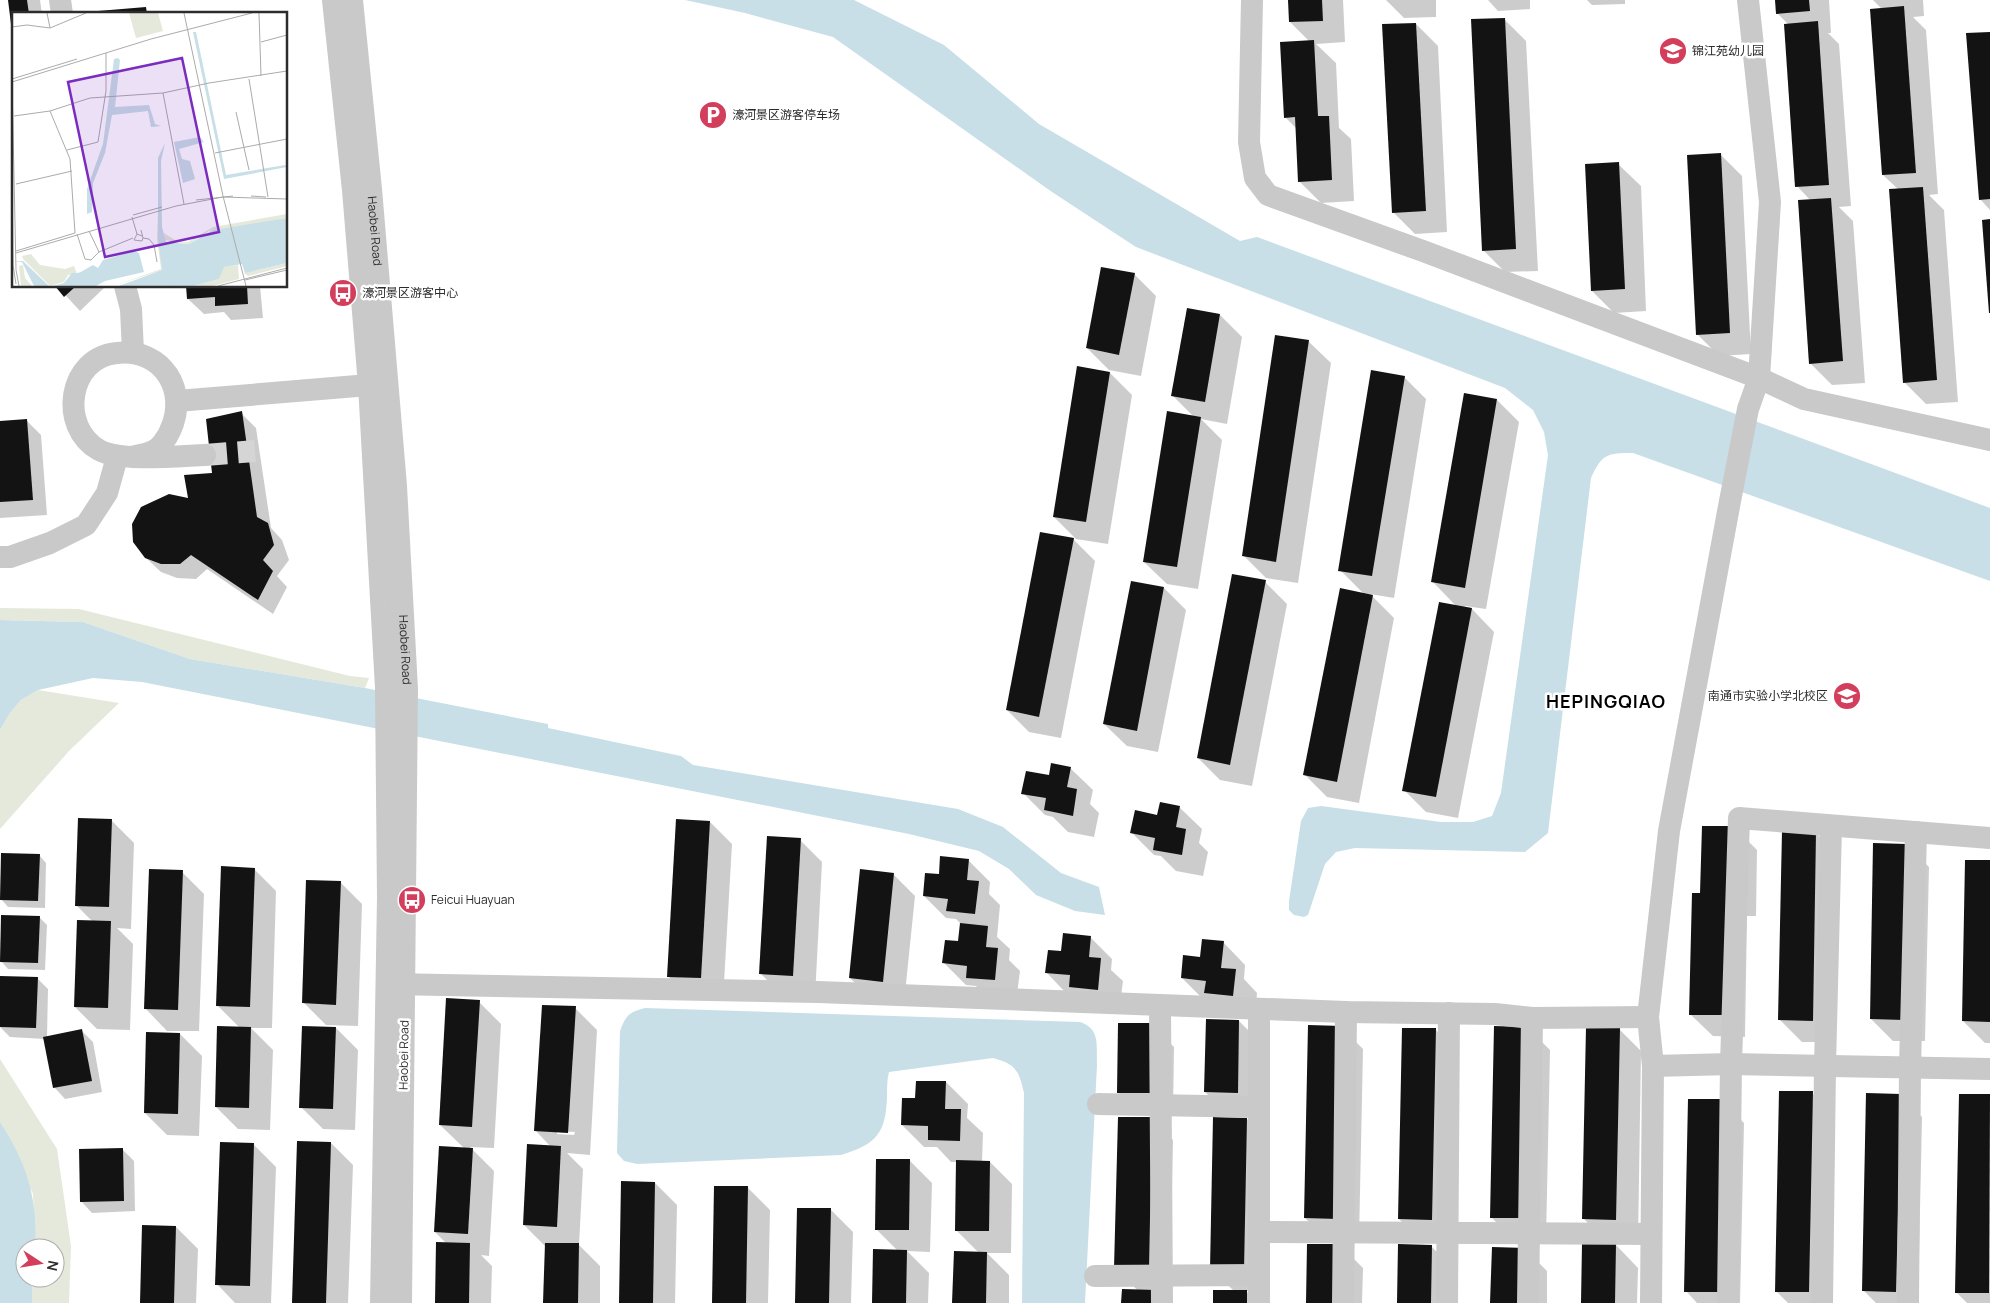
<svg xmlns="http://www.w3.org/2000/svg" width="1990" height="1303" viewBox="0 0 1990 1303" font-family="Manrope,'Noto Sans SC',sans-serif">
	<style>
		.green { fill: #e4e9db }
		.water { fill: #c8dfe7 }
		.shadow { fill: #0003; fill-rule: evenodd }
		.building { fill: #131313 }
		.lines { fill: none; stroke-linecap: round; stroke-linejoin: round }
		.minor-tunnel { stroke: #d5d5d5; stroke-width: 22; stroke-dasharray: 22 11; stroke-linecap: butt }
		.minor { stroke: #c9c9c9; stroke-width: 22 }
		.labels { text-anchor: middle; stroke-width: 5; stroke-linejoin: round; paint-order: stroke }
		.poi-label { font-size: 12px; fill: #2c2c2c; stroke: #fff; text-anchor: start }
		.street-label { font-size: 12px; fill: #2c2c2c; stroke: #fff }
		.district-label { font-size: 18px; font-weight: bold; letter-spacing: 1px; fill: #000; stroke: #fff }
		.inset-river { fill: none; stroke: #c8dfe7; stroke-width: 2.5 }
		.inset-road { fill: none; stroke: #ababab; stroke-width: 1 }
		.view { fill: #7b2cbf; fill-opacity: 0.15; stroke: #7b2cbf; stroke-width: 2.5 }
		.inset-edge { fill: none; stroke: #2c2c2c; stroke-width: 2.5 }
	</style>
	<rect width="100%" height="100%" fill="#fff"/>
	<g class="green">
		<path d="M0,608L79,609L350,676L369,678L365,688L190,659L83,622L0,620Z"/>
		<path d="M38,690L119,703L69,751L0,829V730L10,713L21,700Z"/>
		<path d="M0,1059L57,1149L71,1246L69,1303H32L33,1278H55V1248H35L33,1194L0,1122Z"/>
	</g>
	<g class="water">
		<path d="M685,0H854L944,45L1039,124L1240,241L1257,237L1990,508V581L1633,453C1607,453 1602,454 1591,478L1548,833L1525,852L1355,848L1336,852L1325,864L1308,915L1304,917L1294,915L1289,910V901L1301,821L1308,808L1321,806L1441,822H1473L1492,816L1501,793L1548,455L1544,432L1533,410L1505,388L1136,247L1052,192L833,37L745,13Z"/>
		<path d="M0,620L83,622L190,659L365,688L548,724V728L681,756L693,765L958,809L1003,827L1061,873L1099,887L1105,915L1075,911L1036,895L1009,869L979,851L909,834L142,682L93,678L38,690L21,700L10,713L0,730Z"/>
		<path d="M645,1008L1080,1022C1101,1029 1096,1046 1097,1065L1085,1303H1022L1024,1093C1019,1071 1016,1064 993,1058L889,1072C887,1079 887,1088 887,1096C886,1133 877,1144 841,1155L637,1164L624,1161L617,1153L620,1031C626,1015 629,1012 645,1008Z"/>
		<path d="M0,1122C27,1164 38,1198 35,1248H25V1278H33L32,1303H0Z"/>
	</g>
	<g class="shadow">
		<path d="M9,0H40L42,14H14V25L12,23Z"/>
		<path d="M1289,0H1343L1345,42L1316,44L1336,63L1339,128L1351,139L1354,201L1321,203L1299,181L1297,129L1285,117L1310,42L1290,22Z"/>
		<path d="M1386,0H1436V17L1404,18Z"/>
		<path d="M1488,0H1530V9L1498,11Z"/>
		<path d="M1587,0H1625V4L1592,5Z"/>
		<path d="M1776,0H1829L1831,33H1828L1839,44L1851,206L1839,207L1853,221L1865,383L1832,385L1810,363L1811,201L1797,186L1789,25L1777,13Z"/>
		<path d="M1873,0H1923L1924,16L1913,17L1926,30L1938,194L1929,195L1944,210L1958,402L1926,404L1904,382L1899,190L1883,175L1882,9Z"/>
		<path d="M1504,19L1526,41L1538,271L1505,272L1483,250Z"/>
		<path d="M1416,24L1438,46L1447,232L1415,234L1393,212Z"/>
		<path d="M1990,33V210L1980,199Z"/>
		<path d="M1720,154L1742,176L1751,354L1719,356L1697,334Z"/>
		<path d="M1618,164L1641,186L1646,311L1614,313L1592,291L1586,165Z"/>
		<path d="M1134,274L1156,296L1141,376L1109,370L1087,348Z"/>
		<path d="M57,286H106L80,311Z"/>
		<path d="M188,286H260L263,318L231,320L224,312L204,314L188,299Z"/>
		<path d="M1220,315L1242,337L1227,424L1201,419L1222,440L1198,589L1167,584L1144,562L1194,417L1173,396Z"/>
		<path d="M1308,341L1331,363L1298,583L1266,578L1244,556Z"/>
		<path d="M1078,368L1110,373L1132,395L1108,544L1076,539L1054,517Z"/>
		<path d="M1404,377L1426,399L1394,598L1370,594L1394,618L1359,803L1327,797L1305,775L1364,594L1340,570Z"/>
		<path d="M1497,400L1519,422L1486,609L1465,606L1464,608L1472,609L1494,632L1458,818L1426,812L1404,790L1457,607L1433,582Z"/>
		<path d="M241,413L256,428L271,528L282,540L289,560L277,576L287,587L273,614L207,569L196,579L177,578L161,572L145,557L190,500L214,475Z"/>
		<path d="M26,420L41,435L47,515L0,518V422Z"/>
		<path d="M1073,539L1095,561L1061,738L1029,732L1007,710Z"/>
		<path d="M1265,582L1287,604L1252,786L1220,780L1198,758Z"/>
		<path d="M1164,588L1186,610L1158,752L1127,746L1104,724Z"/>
		<path d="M1070,768L1093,790L1090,804L1099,813L1094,837L1068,832L1053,817L1045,815L1023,793L1050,777Z"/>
		<path d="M1179,807L1202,829L1199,843L1208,852L1203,876L1176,871L1161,856L1154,855L1132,833L1158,816Z"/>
		<path d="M112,821L134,843L131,929L117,928L133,944L130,1030L97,1029L75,1007L92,921L76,905Z"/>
		<path d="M710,822L732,844L723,1000L690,998L668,976Z"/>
		<path d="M1735,828L1757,850L1756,916H1747L1745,1037L1713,1036L1690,1014L1701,894Z"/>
		<path d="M1816,833L1838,855L1834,1042H1802L1780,1020Z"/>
		<path d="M800,840L822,862L815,997L783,996L760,973Z"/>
		<path d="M1907,845L1929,867L1925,1041H1893L1871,1019Z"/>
		<path d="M39,855L46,863L45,908L8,907L1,899Z"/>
		<path d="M968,860L990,882L989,894L1000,905L997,937L1010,949L1009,960L1020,971L1016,1002L989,999L976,986L966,985L944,963L959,943L961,924L956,919L946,918L924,896L940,876Z"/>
		<path d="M1990,862V1043H1985L1963,1021Z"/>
		<path d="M254,869L276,891L272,1028H251L273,1050L270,1130L238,1129L216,1107L240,1028L217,1005Z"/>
		<path d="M182,872L204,894L199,1031H167L145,1008Z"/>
		<path d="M893,874L915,896L904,1003L872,1000L850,978Z"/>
		<path d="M340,882L362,904L358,1026L326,1025L304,1003Z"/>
		<path d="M39,917L47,925L45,970L8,969L1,961Z"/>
		<path d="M1090,937L1112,959L1111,970L1123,981L1119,1012L1068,995L1046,972L1062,952Z"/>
		<path d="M1223,942L1245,965L1244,979L1257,993L1255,1017L1204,1000L1182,978L1201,958Z"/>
		<path d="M37,978L48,989L47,1037L82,1031L93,1042L102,1092L65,1099L54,1087L45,1039L10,1037L0,1027V990Z"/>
		<path d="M479,1002L501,1024L494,1148L470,1147L494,1171L489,1256L481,1255L492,1266L491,1303H436L447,1244L435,1232L464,1148L440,1125Z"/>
		<path d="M575,1008L597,1030L590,1155L567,1153L583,1169L579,1245L600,1266V1303H545L546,1247L524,1225L551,1147L536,1131ZM557,1131L575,1132L574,1135L557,1134Z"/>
		<path d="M1239,1021L1261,1043L1260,1115L1227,1114L1205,1092Z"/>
		<path d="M1152,1025L1174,1047L1173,1115L1140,1114L1118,1092Z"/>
		<path d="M1341,1027L1363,1049L1359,1240H1327L1305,1218Z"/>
		<path d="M336,1028L358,1050L355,1130L323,1129L301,1107Z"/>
		<path d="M1528,1028L1550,1050L1546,1240L1513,1239L1491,1217Z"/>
		<path d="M1435,1029L1457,1052L1454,1241H1421L1399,1219Z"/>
		<path d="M1619,1029L1641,1051L1638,1241L1605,1240L1583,1218Z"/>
		<path d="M180,1034L202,1056L199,1136L167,1135L145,1113Z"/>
		<path d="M946,1082L968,1104L967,1118L983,1133L982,1162H990L1012,1184L1011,1253H987L1009,1275V1303H954L979,1253L956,1230L958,1162H951L937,1147H924L902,1125L917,1099Z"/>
		<path d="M1812,1093L1834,1115L1831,1303H1788L1776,1291Z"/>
		<path d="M1900,1095L1922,1117L1918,1303H1876L1864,1291Z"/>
		<path d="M1960,1095H1990V1303H1967L1956,1292Z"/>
		<path d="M1722,1101L1744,1123L1740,1303H1697L1686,1291Z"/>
		<path d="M1151,1118L1173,1140L1170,1291L1123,1303L1138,1291L1116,1268Z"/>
		<path d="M1247,1119L1269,1141L1266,1291H1246L1258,1303H1214L1234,1291L1211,1269Z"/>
		<path d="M331,1143L353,1165L348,1303H293Z"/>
		<path d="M254,1145L276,1167L271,1303H235L217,1284Z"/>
		<path d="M123,1150L134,1161L135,1211L92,1213L81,1201Z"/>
		<path d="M910,1161L932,1183L930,1252L907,1251L929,1273L928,1303H874L898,1251L876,1229Z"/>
		<path d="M655,1183L677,1205L675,1303H620Z"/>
		<path d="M748,1188L770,1210L768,1303H713Z"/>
		<path d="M831,1210L853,1232L851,1303H796Z"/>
		<path d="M176,1227L198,1249L196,1303H141Z"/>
		<path d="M1616,1245L1638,1268L1637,1303H1582Z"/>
		<path d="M1341,1246L1363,1268L1362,1303H1307Z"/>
		<path d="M1431,1246L1453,1268V1303H1398Z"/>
		<path d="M1525,1249L1547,1271V1303H1492Z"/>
	</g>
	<g class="building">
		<path d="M8,0H27L29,14H14V23L11,24Z"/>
		<path d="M1288,0H1322L1323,21L1289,22Z"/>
		<path d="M1775,0H1809L1810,11L1776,14Z"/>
		<path d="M1904,6L1916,173L1882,175L1870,9Z"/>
		<path d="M146,7L147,14H87L86,12Z"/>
		<path d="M1505,18L1516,249L1482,251L1471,19Z"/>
		<path d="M1818,21L1829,185L1795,187L1784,24Z"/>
		<path d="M1416,23L1426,211L1392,213L1382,24Z"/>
		<path d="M1990,32V199L1979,200L1966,33Z"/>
		<path d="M1314,40L1318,116H1329L1332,180L1298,182L1295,117L1284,118L1280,42Z"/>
		<path d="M1721,153L1730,333L1696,335L1687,155Z"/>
		<path d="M1619,162L1625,289L1591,291L1585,164Z"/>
		<path d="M1923,187L1937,380L1903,383L1889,189Z"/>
		<path d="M1831,198L1843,361L1809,364L1798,200Z"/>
		<path d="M1990,219V313H1989L1982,220Z"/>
		<path d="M1101,267L1135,273L1119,355L1086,348Z"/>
		<path d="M55,286H76L64,297Z"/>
		<path d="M186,286H247L248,304L215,306V297L187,299Z"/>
		<path d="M1187,308L1220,314L1205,402L1171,396Z"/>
		<path d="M1275,335L1309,340L1276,562L1242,556Z"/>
		<path d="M1077,366L1110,372L1086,522L1053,517Z"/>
		<path d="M1371,370L1405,376L1372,576L1338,571Z"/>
		<path d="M1464,393L1497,399L1465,588L1431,582Z"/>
		<path d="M242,411L257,517L268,523L274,545L263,560L273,571L258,600L191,555L180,564H161L145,558L133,542L132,524L141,507L169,494L188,498L184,475L212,473L206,419Z"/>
		<path d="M1167,411L1201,417L1177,567L1143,562Z"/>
		<path d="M27,419L33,500L0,502V421Z"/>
		<path d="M1040,532L1074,538L1039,717L1006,710Z"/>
		<path d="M1232,574L1266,580L1230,765L1197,758Z"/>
		<path d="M1131,581L1164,587L1137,731L1103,724Z"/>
		<path d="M1340,588L1373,595L1337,782L1303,775Z"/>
		<path d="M1439,602L1472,608L1436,797L1402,791Z"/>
		<path d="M1051,763L1071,767L1067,787L1077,789L1073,816L1044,810L1046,798L1021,794L1026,771L1049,775Z"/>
		<path d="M1160,802L1180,806L1176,827L1186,829L1182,855L1153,850L1155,838L1130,833L1135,810L1157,815Z"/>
		<path d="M78,818L112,819L109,907L75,906Z"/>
		<path d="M676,819L710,821L701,978L667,977Z"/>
		<path d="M1702,826H1736L1723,1015H1689L1692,893H1700Z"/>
		<path d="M1782,831L1816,832L1813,1021L1778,1020Z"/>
		<path d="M767,836L801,838L793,976L759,974Z"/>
		<path d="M1873,843L1907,844L1904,1020L1870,1019Z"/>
		<path d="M1,853L40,854L38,901L0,900Z"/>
		<path d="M940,856L969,859L967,880L979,881L975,914L946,911L948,899L923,896L925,873L939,874Z"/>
		<path d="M1965,860H1990V1022L1962,1021Z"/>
		<path d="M221,866L255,868L250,1007L216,1006Z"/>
		<path d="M149,869L183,870L178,1010L144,1009Z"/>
		<path d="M860,869L894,873L883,982L849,978Z"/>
		<path d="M306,880L341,881L336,1005L302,1003Z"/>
		<path d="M1,915L40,916L38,963L0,962Z"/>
		<path d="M77,920L111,921L108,1008L74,1007Z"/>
		<path d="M960,923L988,926L986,947L998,948L995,980L966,978L967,966L942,963L945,940L958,941Z"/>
		<path d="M1063,933L1091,936L1089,957L1101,958L1098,990L1069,987L1070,975L1045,973L1048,950L1061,951Z"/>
		<path d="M1202,939L1224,941L1221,968L1236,969L1233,996L1204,993L1206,981L1181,978L1183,955L1200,957Z"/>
		<path d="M0,976L38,977L36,1028L0,1027Z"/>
		<path d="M446,998L480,1000L472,1127L439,1125Z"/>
		<path d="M542,1005L576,1006L568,1133L534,1131Z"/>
		<path d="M1206,1019L1239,1020L1238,1093L1204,1092Z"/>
		<path d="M1118,1023H1152L1151,1093H1117Z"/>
		<path d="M1308,1025L1342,1026L1338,1219L1304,1218Z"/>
		<path d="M217,1026L251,1027L249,1108L215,1107Z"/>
		<path d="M302,1026L336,1027L333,1109L299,1108Z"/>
		<path d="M1494,1026L1528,1027L1524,1218H1490Z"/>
		<path d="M1586,1027L1620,1028L1616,1220L1582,1219Z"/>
		<path d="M1402,1028H1436L1432,1220L1398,1219Z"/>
		<path d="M82,1029L92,1081L53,1088L43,1037Z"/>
		<path d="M146,1032L180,1033L178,1114L144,1113Z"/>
		<path d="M916,1081H946L945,1109H961L960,1141L928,1140V1126L901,1125L902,1098H915Z"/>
		<path d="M1779,1091H1813L1809,1292H1775Z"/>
		<path d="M1866,1093L1901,1094L1896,1292L1862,1291Z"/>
		<path d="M1959,1094H1990L1989,1293H1955Z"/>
		<path d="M1688,1099H1722L1718,1292H1684Z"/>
		<path d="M1118,1117H1152L1149,1269L1114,1268Z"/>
		<path d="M1213,1117L1247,1118L1244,1270L1210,1269Z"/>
		<path d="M297,1141L331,1142L326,1303H292Z"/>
		<path d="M220,1142L254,1143L250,1286L215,1285Z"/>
		<path d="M527,1144L561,1146L557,1227L523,1225Z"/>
		<path d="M439,1146L473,1148L468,1234L434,1232Z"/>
		<path d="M123,1148L124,1201L80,1202L79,1149Z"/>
		<path d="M876,1159H910L909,1230H875Z"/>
		<path d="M956,1160L990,1161L989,1231H955Z"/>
		<path d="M621,1181L655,1182L653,1303H619Z"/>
		<path d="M714,1186H748L746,1303H712Z"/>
		<path d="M797,1208H831L829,1303H795Z"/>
		<path d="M142,1225L176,1226L174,1303H140Z"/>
		<path d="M436,1242L470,1243L469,1303H435Z"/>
		<path d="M545,1243H579L578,1303H543Z"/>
		<path d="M1307,1244H1341L1340,1303H1306Z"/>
		<path d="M1398,1244L1432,1245L1431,1303H1397Z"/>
		<path d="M1582,1244H1616L1615,1303H1581Z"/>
		<path d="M1492,1247L1526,1248L1525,1303H1490Z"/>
		<path d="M873,1249L907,1250L906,1303H872Z"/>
		<path d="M954,1251L987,1252L986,1303H952Z"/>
		<path d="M1122,1289L1156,1290L1155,1303H1121Z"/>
		<rect x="1213" y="1290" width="34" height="13"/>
	</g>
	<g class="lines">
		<path class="minor-tunnel" d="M205,455L255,451"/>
		<g class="minor">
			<path d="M60,0L62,14"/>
			<path d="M333,0L353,190L369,385L386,688L388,898L381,1303"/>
			<path id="s1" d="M352,0L371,189L396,486L407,689L401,1303"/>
			<path d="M1252,0L1249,142L1255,178L1268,195L1423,251L1759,378L1804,399L1990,440"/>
			<path d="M125,286L131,309L133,352"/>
			<path d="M177,401L369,385"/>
			<path d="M135,456C141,455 148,454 153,451C160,448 167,438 170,431C189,391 163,348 117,353C68,357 58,427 99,450C120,462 179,456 205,455"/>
			<path d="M0,557H10L50,543L86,525L107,493L117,457"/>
			<path d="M390,984L818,992L1346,1012L1495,1014L1532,1018L1648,1017"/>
			<path d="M1160,1006L1162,1303"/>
			<path d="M1653,1066L1731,1064L1990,1069"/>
			<path d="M1098,1104L1259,1107"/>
			<path d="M1259,1232L1651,1234"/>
			<path d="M1095,1276L1259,1275"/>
			<path d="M1259,1303V1009"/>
			<path d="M1343,1303L1346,1012"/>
			<path d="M1447,1303L1449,1013"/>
			<path d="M1528,1303L1532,1018"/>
			<path d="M1651,1303L1653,1066L1648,1017L1669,831L1730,501L1748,409L1759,378L1770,202L1748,0"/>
			<path d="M1728,1303L1731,1064L1739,818L1990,838"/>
			<path d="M1822,1303L1825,1066L1831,826"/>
			<path d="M1908,1303L1910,1068L1916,832"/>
		</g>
	</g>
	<defs>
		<symbol id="school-disc" viewBox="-11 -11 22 22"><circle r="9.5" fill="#d33e5c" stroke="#fff"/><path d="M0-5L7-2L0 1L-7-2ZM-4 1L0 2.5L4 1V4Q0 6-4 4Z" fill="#fff"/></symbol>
		<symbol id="parking-disc" viewBox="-11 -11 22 22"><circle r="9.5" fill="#d33e5c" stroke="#fff"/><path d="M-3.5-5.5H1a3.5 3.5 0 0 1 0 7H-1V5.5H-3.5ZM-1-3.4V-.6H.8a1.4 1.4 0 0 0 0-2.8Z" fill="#fff"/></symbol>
		<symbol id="bus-disc" viewBox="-11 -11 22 22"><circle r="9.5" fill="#d33e5c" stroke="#fff"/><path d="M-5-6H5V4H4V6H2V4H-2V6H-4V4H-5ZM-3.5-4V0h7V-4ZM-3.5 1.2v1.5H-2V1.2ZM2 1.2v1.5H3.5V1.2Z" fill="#fff"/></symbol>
	</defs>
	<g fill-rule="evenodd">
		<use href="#school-disc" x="1657" y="35" width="32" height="32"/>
		<use href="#parking-disc" x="697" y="99" width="32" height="32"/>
		<use href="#bus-disc" x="327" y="277" width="32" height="32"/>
		<use href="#school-disc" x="1831" y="680" width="32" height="32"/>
		<use href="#bus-disc" x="396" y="884" width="32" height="32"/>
	</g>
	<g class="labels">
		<g class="poi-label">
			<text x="1692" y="55">锦江苑幼儿园</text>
			<text x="732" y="119">濠河景区游客停车场</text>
			<text x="362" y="297">濠河景区游客中心</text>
			<text x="1828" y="700" text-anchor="end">南通市实验小学北校区</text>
			<text x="431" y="904">Feicui Huayuan</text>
		</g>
		<g class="street-label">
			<text dy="4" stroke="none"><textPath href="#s1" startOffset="232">Haobei Road</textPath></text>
			<text dy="4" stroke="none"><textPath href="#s1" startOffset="652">Haobei Road</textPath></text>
			<text transform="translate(404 1055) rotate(-89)" y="4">Haobei Road</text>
		</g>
		<g class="district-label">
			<text x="1606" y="708">HEPINGQIAO</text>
		</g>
	</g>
	<g transform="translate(12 12)">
		<rect width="275" height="275" fill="#fff"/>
		<path d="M117,1H146L151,19L124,26ZM146,200L150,258L102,274L149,257L145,226ZM275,202V206L265,208L197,219L177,232L153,228L152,221L166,230H176L201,215ZM19,242L28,253L53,257L62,254L65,262L56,263L52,270L38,274L11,247L10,244ZM275,251V254L236,264L232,261ZM11,253L13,266L20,274H9L7,254ZM226,253L227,267L201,274H181L207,267L210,255Z" fill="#e4e9db"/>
		<path d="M181,20H184L214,163L273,153L275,155L212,167ZM106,46L108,48L103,95L137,93L143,112L149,114L139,115L136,99L100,103L93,141L81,171L80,200L75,202V177L91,132L102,47ZM188,125L192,130L167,137L170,147L178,149L183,167L171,171L162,130ZM153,131L149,149L150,215L154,230L177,232L201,218L275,206V251L233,261L230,252L212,255L207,267L181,274H107L150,258L146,226V146ZM122,239L127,241L132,260L93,269L84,274H41L52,271L60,261H67L81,253L86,256L91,248ZM0,249H11L37,274H22L10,250Z" fill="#c8dfe7"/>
		<path class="inset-river" d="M69,274L66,261L74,274M151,274L181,260L199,242L248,222L275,216"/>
		<path class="inset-road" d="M35,1L38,16M172,1L211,184L234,274M247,1L249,64M0,15L15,13L38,16L74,1M249,30L275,23M0,67L65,47M237,67L256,185M0,69L4,258L7,274M0,70L139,27L240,1M151,81L172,192M38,99L58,147L63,221M224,100L237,158M2,104L38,99L78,86L151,81L197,71L275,59M55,138L86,130L94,79V41M203,141L275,127M0,152L1,253L4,272M4,172L60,159M239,184L254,185M184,188L221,184M121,203L150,195M120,205L125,222M129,218L131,226L130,229L122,228L125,222L130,224M77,219L87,240L121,226M65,222L73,247L79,248L87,240M131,226L137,227L142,233L145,250M4,239L63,221M4,241L164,194L211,185L275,187M233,268L275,258M206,274L275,256"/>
		<path class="view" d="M170,46L207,220L93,245L56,70Z"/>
		<rect width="275" height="275" class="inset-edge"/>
	</g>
	<g transform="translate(40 1263) rotate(102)"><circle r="24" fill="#ffffff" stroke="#ababab"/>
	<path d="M0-4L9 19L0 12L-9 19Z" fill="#d33e5c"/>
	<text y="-8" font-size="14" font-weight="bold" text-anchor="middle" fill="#2c2c2c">N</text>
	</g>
</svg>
